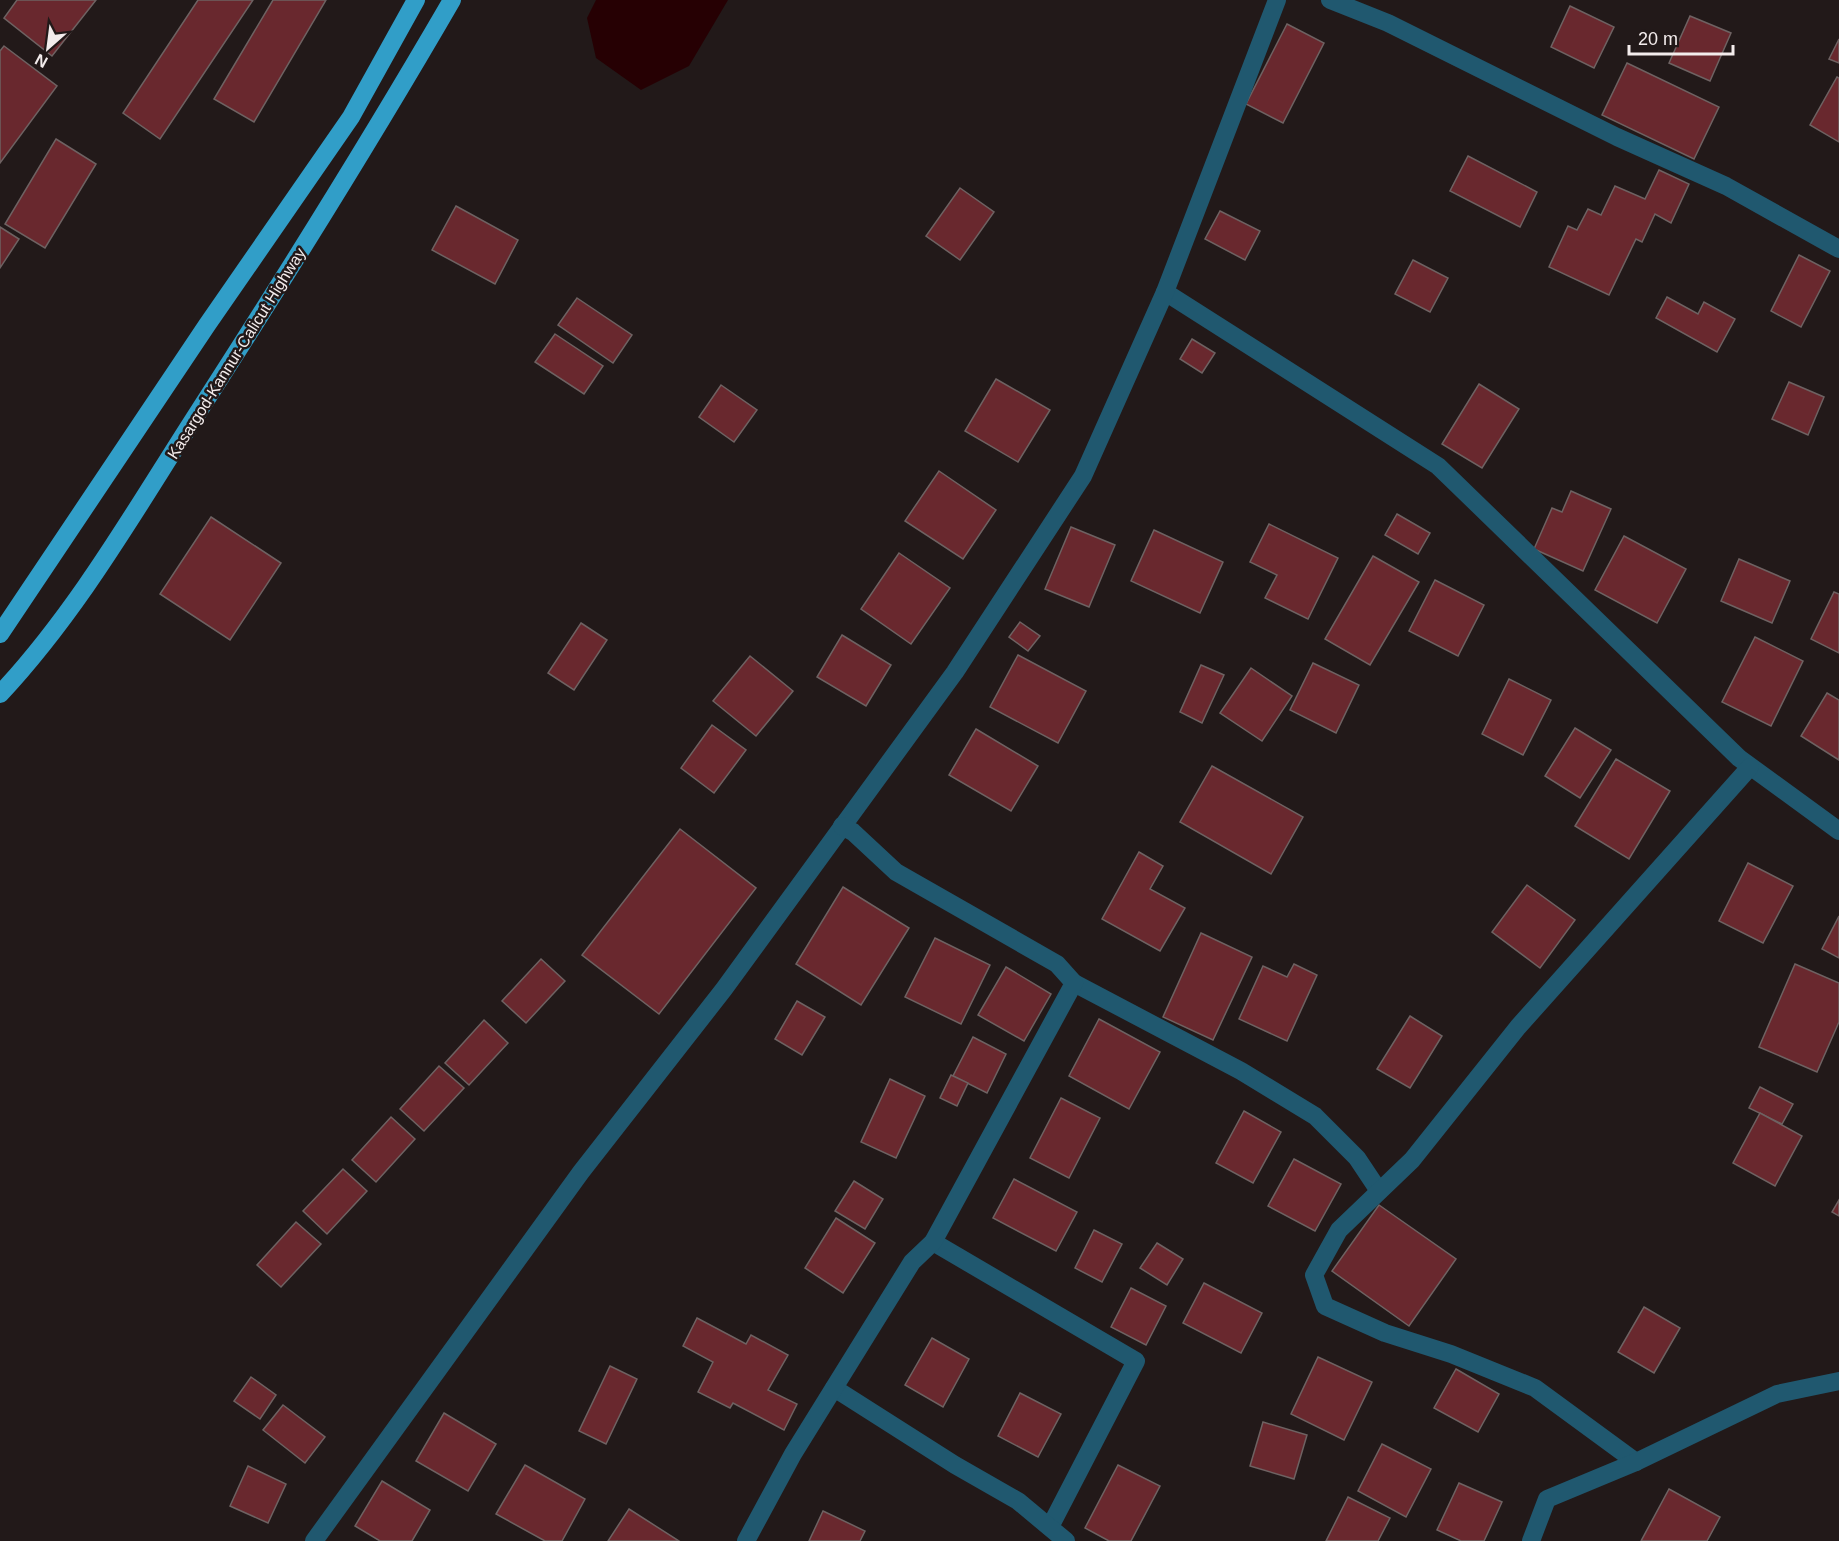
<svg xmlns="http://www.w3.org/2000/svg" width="1839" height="1541" viewBox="0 0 1839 1541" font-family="Arial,sans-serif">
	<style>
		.water { fill: #260003 }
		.building { fill: #69282e; stroke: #6e6262; stroke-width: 1.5 }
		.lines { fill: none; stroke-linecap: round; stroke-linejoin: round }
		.minor { stroke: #20586f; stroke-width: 18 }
		.trunk { stroke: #319ec8; stroke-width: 18 }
		.labels { text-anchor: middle; stroke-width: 5; stroke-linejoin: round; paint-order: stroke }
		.street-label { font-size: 16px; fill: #f3ecec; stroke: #221919 }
	</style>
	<rect width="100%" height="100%" fill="#221919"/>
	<path class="water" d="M596,0H728L689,66L641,90L596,58L587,18Z"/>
	<g class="building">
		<path d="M17,0H96L52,56L4,18Z"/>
		<path d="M198,0H253L160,139L123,113Z"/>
		<path d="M273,0H326L254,122L214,99Z"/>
		<path d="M1570,6L1614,27L1594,68L1551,47Z"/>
		<path d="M1690,16L1731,33L1710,81L1669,63Z"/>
		<path d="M1287,24L1324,43L1283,123L1246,104Z"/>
		<path d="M1839,39V63L1829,59Z"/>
		<path d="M4,46L57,86L0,163V51Z"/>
		<path d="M1627,63L1719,107L1694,159L1602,115Z"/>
		<path d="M1837,77L1839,78V142L1810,125Z"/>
		<path d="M56,139L96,164L45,248L5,224Z"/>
		<path d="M1468,156L1537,192L1520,227L1450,191Z"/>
		<path d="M1659,170L1689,184L1671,223L1655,214L1642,242L1636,239L1609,295L1549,267L1568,226L1577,230L1588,209L1601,215L1615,186L1645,199Z"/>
		<path d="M960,188L994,212L960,260L926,236Z"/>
		<path d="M456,206L518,240L495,284L432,250Z"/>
		<path d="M1220,211L1260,231L1245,260L1205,239Z"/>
		<path d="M0,227L19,239L0,268Z"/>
		<path d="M1799,255L1830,271L1801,327L1771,311Z"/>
		<path d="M1413,260L1448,278L1430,312L1395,294Z"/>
		<path d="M1667,297L1698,314L1704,302L1735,319L1717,352L1656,318Z"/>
		<path d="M577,298L632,335L613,363L558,325Z"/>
		<path d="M555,334L603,366L584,394L535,362Z"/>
		<path d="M1192,339L1215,353L1202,373L1180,359Z"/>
		<path d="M996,379L1050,410L1018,462L965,431Z"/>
		<path d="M1789,382L1824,397L1808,435L1772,419Z"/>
		<path d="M1479,384L1519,409L1482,468L1442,444Z"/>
		<path d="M721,385L757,410L734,442L699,417Z"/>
		<path d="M939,471L996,510L963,559L905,521Z"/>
		<path d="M1571,491L1611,509L1583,571L1534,549L1552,508L1562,512Z"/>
		<path d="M1397,514L1430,533L1418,554L1385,535Z"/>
		<path d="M211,517L281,563L230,640L160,594Z"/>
		<path d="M1269,524L1338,558L1308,619L1265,598L1277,575L1250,562Z"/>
		<path d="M1071,527L1115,545L1089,607L1045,589Z"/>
		<path d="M1154,530L1223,562L1200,613L1131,581Z"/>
		<path d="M1624,536L1686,569L1657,623L1595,590Z"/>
		<path d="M899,553L950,588L911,644L861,609Z"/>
		<path d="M1373,556L1419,582L1370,665L1325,639Z"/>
		<path d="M1739,559L1790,581L1772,623L1721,601Z"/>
		<path d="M1435,580L1484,605L1458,656L1409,631Z"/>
		<path d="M1834,592L1839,594V653L1811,639Z"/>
		<path d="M1020,622L1040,636L1028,651L1009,637Z"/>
		<path d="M581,623L607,640L574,690L548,673Z"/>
		<path d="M842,635L891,665L866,706L817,677Z"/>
		<path d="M1755,637L1803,661L1771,726L1722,702Z"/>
		<path d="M1018,655L1086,691L1058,743L990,707Z"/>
		<path d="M750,656L793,691L756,736L713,701Z"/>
		<path d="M1313,663L1359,685L1336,733L1290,710Z"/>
		<path d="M1201,665L1224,675L1202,723L1180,712Z"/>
		<path d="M1251,668L1292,696L1262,741L1220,713Z"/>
		<path d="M1509,679L1551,700L1523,755L1482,734Z"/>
		<path d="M1827,693L1839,700V760L1801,736Z"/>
		<path d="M712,725L746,750L714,793L681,768Z"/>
		<path d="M1575,728L1611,750L1580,798L1545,776Z"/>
		<path d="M976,729L1038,766L1011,811L949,775Z"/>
		<path d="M1616,759L1670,791L1629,859L1575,826Z"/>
		<path d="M1212,766L1303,817L1271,874L1180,822Z"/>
		<path d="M680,829L756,888L659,1014L582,955Z"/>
		<path d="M1139,852L1163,866L1150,889L1185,908L1160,951L1102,919Z"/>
		<path d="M1748,863L1793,886L1763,943L1719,921Z"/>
		<path d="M1527,885L1575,920L1540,968L1492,932Z"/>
		<path d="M843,887L909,928L861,1005L796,964Z"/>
		<path d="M1839,916V958L1822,949Z"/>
		<path d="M1201,933L1252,957L1213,1040L1163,1017Z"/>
		<path d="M935,938L990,965L961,1024L905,997Z"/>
		<path d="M541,959L565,981L526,1023L502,1001Z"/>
		<path d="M1294,964L1317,975L1287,1041L1239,1019L1263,966L1287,977Z"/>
		<path d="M1795,964L1839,983V1022L1817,1072L1759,1047Z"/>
		<path d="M1006,967L1051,994L1024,1041L978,1015Z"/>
		<path d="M797,1001L825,1017L802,1055L775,1039Z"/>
		<path d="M1410,1016L1442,1036L1410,1088L1377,1069Z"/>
		<path d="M1099,1019L1160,1052L1129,1109L1069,1076Z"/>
		<path d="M484,1020L508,1043L469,1085L445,1063Z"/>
		<path d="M973,1037L1006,1054L987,1093L953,1076Z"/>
		<path d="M439,1066L464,1088L424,1131L400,1109Z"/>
		<path d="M951,1075L968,1083L957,1106L940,1098Z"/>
		<path d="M890,1079L925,1096L896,1158L861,1142Z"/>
		<path d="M1760,1087L1793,1104L1782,1124L1749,1108Z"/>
		<path d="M1061,1098L1100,1118L1069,1178L1030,1158Z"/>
		<path d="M1244,1111L1281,1132L1253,1183L1216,1163Z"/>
		<path d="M1760,1113L1802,1136L1775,1186L1733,1163Z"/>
		<path d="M391,1117L415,1139L376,1182L352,1160Z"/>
		<path d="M1294,1159L1341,1184L1315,1231L1268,1206Z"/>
		<path d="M343,1169L367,1191L327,1234L303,1211Z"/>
		<path d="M1014,1179L1077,1212L1056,1251L993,1218Z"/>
		<path d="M854,1181L883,1199L865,1229L835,1211Z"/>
		<path d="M1839,1200V1216L1832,1212Z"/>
		<path d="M1379,1205L1456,1259L1409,1326L1332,1271Z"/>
		<path d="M836,1218L875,1243L843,1293L805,1268Z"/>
		<path d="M296,1222L321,1244L281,1287L257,1265Z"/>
		<path d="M1094,1230L1122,1244L1102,1282L1075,1268Z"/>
		<path d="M1157,1243L1183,1259L1167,1285L1140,1268Z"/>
		<path d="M1204,1283L1262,1313L1241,1353L1183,1323Z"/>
		<path d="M1131,1288L1166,1306L1146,1345L1111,1327Z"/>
		<path d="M1644,1307L1680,1328L1654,1373L1618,1352Z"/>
		<path d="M697,1318L746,1344L751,1335L788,1355L768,1390L797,1404L784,1430L733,1403L730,1408L698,1392L713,1362L683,1346Z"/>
		<path d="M932,1338L969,1359L943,1407L905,1385Z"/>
		<path d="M1318,1357L1372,1382L1344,1440L1291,1414Z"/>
		<path d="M610,1366L637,1379L606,1444L579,1431Z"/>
		<path d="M1456,1369L1499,1394L1478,1432L1434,1408Z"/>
		<path d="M251,1377L276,1395L260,1419L234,1401Z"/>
		<path d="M1020,1393L1061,1414L1038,1457L998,1436Z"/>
		<path d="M283,1405L325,1437L305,1463L263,1430Z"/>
		<path d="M444,1413L496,1444L468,1491L416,1461Z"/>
		<path d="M1263,1422L1307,1435L1294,1479L1250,1466Z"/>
		<path d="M1382,1444L1431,1469L1406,1517L1358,1491Z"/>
		<path d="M525,1465L585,1499L562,1541H545L496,1514Z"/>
		<path d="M1118,1465L1160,1486L1131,1541H1109L1085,1528Z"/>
		<path d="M248,1466L286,1484L268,1523L230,1506Z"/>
		<path d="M382,1481L430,1510L412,1541H380L355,1526Z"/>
		<path d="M1459,1483L1502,1502L1484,1541H1461L1437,1530Z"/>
		<path d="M1669,1489L1720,1517L1707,1541H1641Z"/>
		<path d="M1348,1497L1390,1518L1378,1541H1326Z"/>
		<path d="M629,1509L679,1541H608Z"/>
		<path d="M823,1511L865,1531L860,1541H809Z"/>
	</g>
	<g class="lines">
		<g class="minor">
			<path d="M1330,0L1388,23L1617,137L1726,186L1839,249"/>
			<path d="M1165,292L1438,466L1739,758L1839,831"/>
			<path d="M1074,983L1241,1071L1315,1116L1357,1158L1379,1191"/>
			<path d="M933,1242L1136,1361L1050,1527"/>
			<path d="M834,1388L955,1465L1018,1501L1066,1541"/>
			<path d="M1636,1462L1535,1388L1451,1354L1385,1333L1325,1306L1314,1275L1339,1230L1412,1160L1518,1027L1750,767"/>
			<path d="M314,1541L581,1172L724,989L955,672L1083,476L1165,292L1277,0"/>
			<path d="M746,1541L793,1454L912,1262L933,1242L1074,983L1057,964L896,872L853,832L842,826"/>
			<path d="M1531,1541L1547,1499L1636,1462L1777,1394L1839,1381"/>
		</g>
		<g class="trunk">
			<path d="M0,634L207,325L351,117L416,0"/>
			<path d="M0,694C74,615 130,519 188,428C279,287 368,145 452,0"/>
		</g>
	</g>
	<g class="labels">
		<g class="street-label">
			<text transform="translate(236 353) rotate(-58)" y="6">Kasargod-Kannur-Calicut Highway</text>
		</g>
	</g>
	<g transform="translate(48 48) rotate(208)" stroke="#221919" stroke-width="4.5" paint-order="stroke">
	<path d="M0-4.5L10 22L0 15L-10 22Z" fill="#f3ecec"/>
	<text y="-9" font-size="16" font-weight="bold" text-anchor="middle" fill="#f3ecec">N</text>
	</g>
	<path d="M1629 45v9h104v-9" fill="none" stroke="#f3ecec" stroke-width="3"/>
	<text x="1638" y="45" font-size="18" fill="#f3ecec" stroke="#221919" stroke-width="4.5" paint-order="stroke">20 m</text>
</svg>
